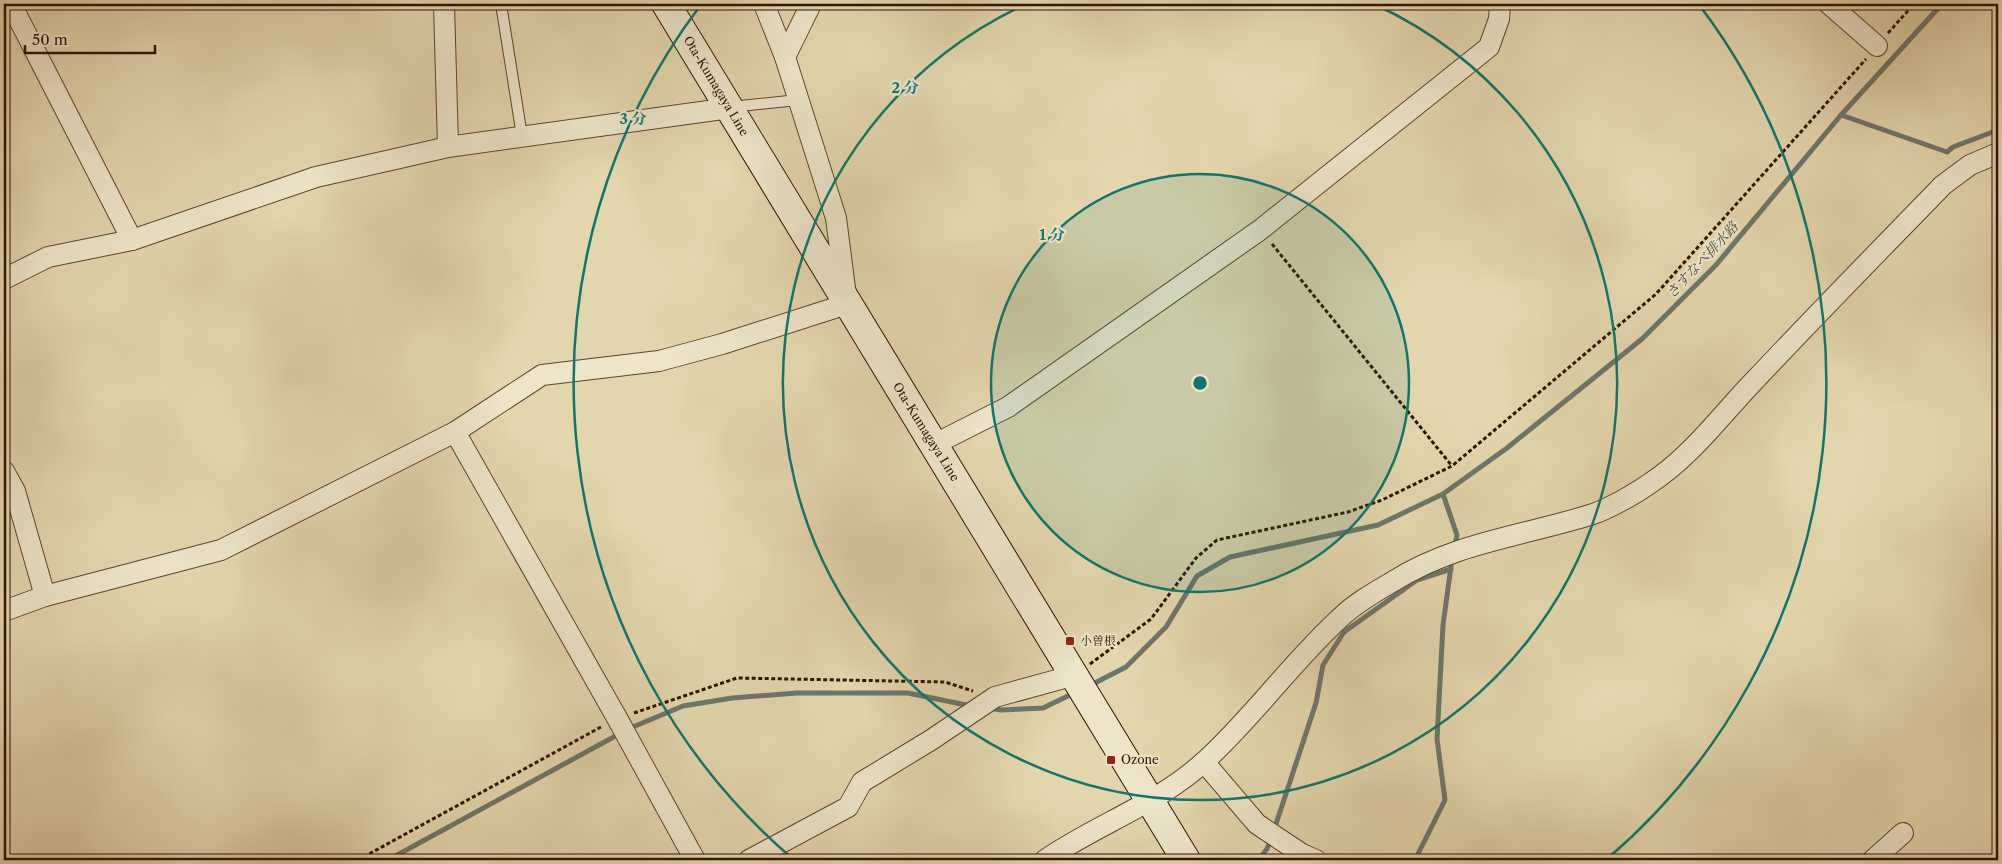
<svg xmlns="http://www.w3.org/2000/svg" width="2002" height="864" viewBox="0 0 2002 864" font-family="'Libre Caslon Text','Noto Serif JP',serif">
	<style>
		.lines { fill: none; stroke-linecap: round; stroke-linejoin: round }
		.stream { stroke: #6d766b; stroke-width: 5 }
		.lane-casing { stroke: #5c442e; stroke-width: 12 }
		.street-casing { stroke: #5c442e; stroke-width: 22 }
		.secondary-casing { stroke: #2f1303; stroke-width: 30 }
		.path { stroke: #2f1303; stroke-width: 3; stroke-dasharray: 4 2.5; stroke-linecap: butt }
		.lane { stroke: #ede4ca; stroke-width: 10 }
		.street { stroke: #ede4ca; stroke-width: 20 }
		.secondary { stroke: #ede4ca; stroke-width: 28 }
		.ring { fill: none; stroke: #0f766e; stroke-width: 2.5 }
		.poi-dot { fill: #8f2418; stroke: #ede4ca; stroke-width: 2 }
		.labels { text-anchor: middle; stroke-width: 4.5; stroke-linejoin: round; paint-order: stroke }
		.street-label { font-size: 12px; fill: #2f1303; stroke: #ede4ca }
		.poi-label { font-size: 12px; fill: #2f1303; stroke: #ede4ca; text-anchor: start }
		.water-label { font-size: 14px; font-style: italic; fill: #534d40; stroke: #ede4ca }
		.centre { fill: #0f766e; stroke: #ede4ca; stroke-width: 2.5 }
		.ring-label { font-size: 15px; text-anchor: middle; font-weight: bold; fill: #0f766e; stroke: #ede4ca; stroke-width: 4.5; stroke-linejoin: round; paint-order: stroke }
	</style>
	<rect width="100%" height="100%" fill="#e3d5ad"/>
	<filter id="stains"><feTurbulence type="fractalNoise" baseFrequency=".004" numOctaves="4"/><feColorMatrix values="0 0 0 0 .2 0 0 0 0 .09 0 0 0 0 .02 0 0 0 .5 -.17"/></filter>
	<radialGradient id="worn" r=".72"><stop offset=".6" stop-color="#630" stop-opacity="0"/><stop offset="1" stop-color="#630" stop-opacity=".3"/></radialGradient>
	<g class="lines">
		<g class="stream">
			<path d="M1841,115L1947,152L1953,147L1998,130"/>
			<path d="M1443,494L1457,535L1455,546"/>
			<path d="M1089,686L1126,667L1166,627L1197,576L1230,557L1378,525L1443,494L1507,448L1642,339L1716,265L1841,115L1942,4"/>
			<path d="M989,708L1001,710L1043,708L1074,693"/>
			<path d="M628,729L683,706L732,698L797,693H908L971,706"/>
			<path d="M1274,830L1316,703L1323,665L1344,632L1417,580L1451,569"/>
			<path d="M388,860L621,733"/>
			<path d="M1258,860L1267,849L1271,838"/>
			<path d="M1415,860L1445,800L1437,739L1443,625L1452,559"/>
			<path d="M1989,860L1998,852"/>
		</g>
		<defs>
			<g id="lane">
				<path d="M501,4L522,136"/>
				<path d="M731,107L798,100"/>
			</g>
			<g id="street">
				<path d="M11,4L132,240"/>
				<path d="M444,4L448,147"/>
				<path d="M1829,4L1877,46"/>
				<path d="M785,57L811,4"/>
				<path d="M4,279L48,257L132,240L316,177L448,147L730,108"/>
				<path d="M455,432L617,718L695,860"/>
				<path d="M933,445L1008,407L1260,230L1489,47L1499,19L1500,4"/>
				<path d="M4,471L15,491L45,596"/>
				<path d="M4,611L45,596L221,550L455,432L542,375L659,361L722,344L847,304L836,218L785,57L764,4"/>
				<path d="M1204,762L1257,824L1302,854L1316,860"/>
				<path d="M749,860L848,807L862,782L931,740L995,697L1075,675"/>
				<path d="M1045,860C1097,824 1159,804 1206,760C1254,716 1292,662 1340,618C1354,604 1375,592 1392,582C1455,542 1524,536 1593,514C1608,509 1635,494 1649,484C1691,457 1721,415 1755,380C1817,314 1880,250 1943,185L1970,165L1998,153"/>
				<path d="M1873,860L1903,833"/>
			</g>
			<path id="secondary" d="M666,4L1186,860"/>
		</defs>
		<use href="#lane" class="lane-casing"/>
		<use href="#street" class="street-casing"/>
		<use href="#secondary" class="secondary-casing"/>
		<g class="path">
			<path d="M1888,33L1914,4"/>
			<path d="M1272,244L1452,466"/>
			<path d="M1090,664L1151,619L1196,558L1217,540L1348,512L1382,500L1452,466L1656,294L1866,59"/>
			<path d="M634,713L737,678L945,682L973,691"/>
			<path d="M358,860L601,727"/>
		</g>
		<use href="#lane" class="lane"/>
		<use href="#street" class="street"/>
		<use href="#secondary" class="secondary"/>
	</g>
	<circle cx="1200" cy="383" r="209" fill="#0f766e" fill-opacity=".12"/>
	<g class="ring">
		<circle cx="1200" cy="383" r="209"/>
		<path d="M1376 5A417 417 0 1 1 1024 5"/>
		<path d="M793 859A626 626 0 0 1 700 6M1700 6A626 626 0 0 1 1607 859"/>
	</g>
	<g class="poi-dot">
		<rect x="1065" y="636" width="10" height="10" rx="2.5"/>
		<rect x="1106" y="755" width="10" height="10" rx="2.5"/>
	</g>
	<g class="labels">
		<g class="street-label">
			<text transform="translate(716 86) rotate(59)" y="4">Ota-Kumagaya Line</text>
			<text transform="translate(926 432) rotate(58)" y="4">Ota-Kumagaya Line</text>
		</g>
		<g class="poi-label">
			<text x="1080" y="645">小曽根</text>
			<text x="1121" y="764">Ozone</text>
		</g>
		<g class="water-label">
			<text transform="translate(1702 260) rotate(-47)" y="5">さすなべ排水路</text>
		</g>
	</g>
	<circle cx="1200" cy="383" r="8" class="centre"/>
	<g class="ring-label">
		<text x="905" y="93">2 分</text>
		<text x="633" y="124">3 分</text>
		<text x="1052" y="240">1 分</text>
	</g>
	<rect width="2002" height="864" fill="none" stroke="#e3d5ad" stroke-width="20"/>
	<rect x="5" y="5" width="1992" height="854" fill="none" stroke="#2f1303" stroke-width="2.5"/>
	<rect x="10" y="10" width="1982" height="844" fill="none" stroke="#2f1303"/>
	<path d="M25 45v8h130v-8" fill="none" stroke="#2f1303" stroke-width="2.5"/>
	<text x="32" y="45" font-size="15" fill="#2f1303" stroke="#ede4ca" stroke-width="4" paint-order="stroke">50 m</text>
	<rect width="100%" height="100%" filter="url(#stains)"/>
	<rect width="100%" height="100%" fill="url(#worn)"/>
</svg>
